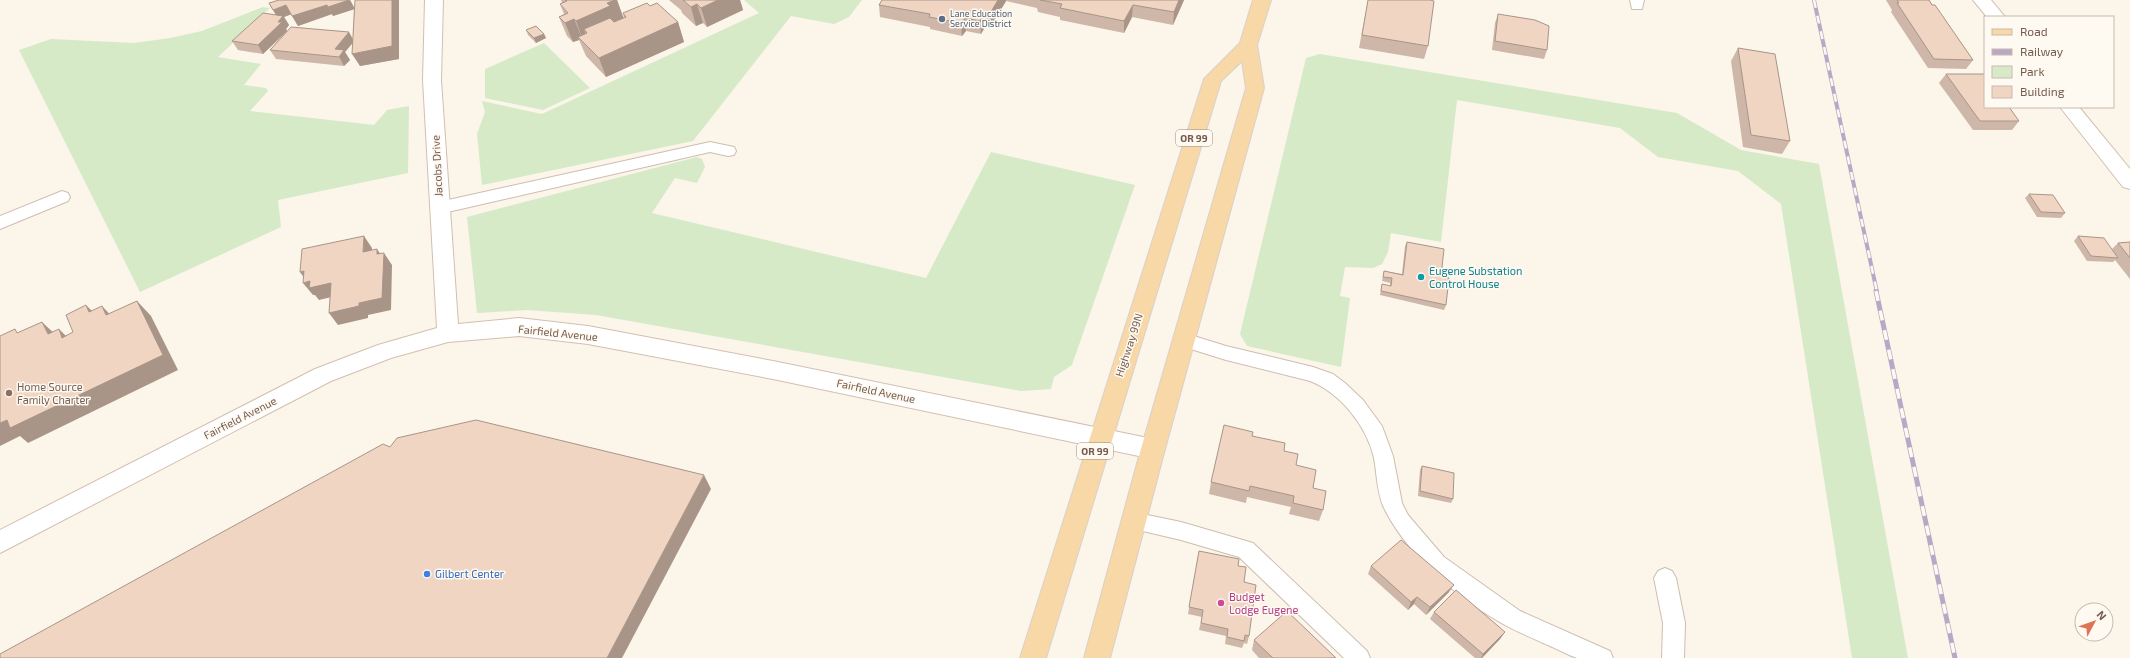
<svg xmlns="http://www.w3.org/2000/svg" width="2130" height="658" viewBox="0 0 2130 658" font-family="'Exo 2',sans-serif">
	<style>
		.green { fill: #d6eac8 }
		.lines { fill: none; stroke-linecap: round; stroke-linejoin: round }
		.lane-casing { stroke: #cebdb0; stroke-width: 2 }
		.secondary-casing { stroke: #d3bfb0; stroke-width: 2 }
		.primary-casing { stroke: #d9d1cd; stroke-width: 2 }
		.lane { fill: #fff; fill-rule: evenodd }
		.secondary { fill: #fff; fill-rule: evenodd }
		.primary { fill: #f7d8a6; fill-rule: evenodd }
		.rail-far1-casing { stroke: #b8a8c6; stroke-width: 4 }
		.rail-casing { stroke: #b8a8c6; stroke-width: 5 }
		.rail-far1 { stroke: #fef9f1; stroke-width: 2.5; stroke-dasharray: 8; stroke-linecap: butt }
		.rail { stroke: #fef9f1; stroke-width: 3.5; stroke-dasharray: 10; stroke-linecap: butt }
		.wall { fill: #ceb7a8; fill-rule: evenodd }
		.shaded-wall { fill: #a89588 }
		.building { fill: #f0d5c3; stroke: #a89588 }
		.service-dot { fill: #5c6f8a; stroke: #fef9f1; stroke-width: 1.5 }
		.culture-dot { fill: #0f9aa8; stroke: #fef9f1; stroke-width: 1.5 }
		.education-dot { fill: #8d6e63; stroke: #fef9f1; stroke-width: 1.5 }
		.shop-dot { fill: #3f7fe0; stroke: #fef9f1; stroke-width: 1.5 }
		.hotel-dot { fill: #d1479c; stroke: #fef9f1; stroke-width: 1.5 }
		.labels { text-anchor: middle; stroke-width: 3; stroke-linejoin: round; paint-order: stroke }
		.far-service-label { font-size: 9px; fill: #4e5e75; stroke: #fef9f1; text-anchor: start }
		.shield { fill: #fef9f1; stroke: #9f8b7f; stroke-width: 1 }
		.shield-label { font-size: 10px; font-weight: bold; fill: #765c4e }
		.street-label { font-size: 11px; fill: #765c4e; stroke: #fef9f1 }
		.culture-label { font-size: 11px; fill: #0d838f; stroke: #fef9f1; text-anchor: start }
		.education-label { font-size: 11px; fill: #785e54; stroke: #fef9f1; text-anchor: start }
		.shop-label { font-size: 11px; fill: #366cbe; stroke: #fef9f1; text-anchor: start }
		.hotel-label { font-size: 11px; fill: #b23c85; stroke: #fef9f1; text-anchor: start }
	</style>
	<rect width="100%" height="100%" fill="#fcf5ea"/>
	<g class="green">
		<path d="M744,0H862L849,17L834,24L791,16L693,141L482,185L477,134L485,112L482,101L542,114L759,13Z"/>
		<path d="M263,7L270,8L218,57L261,64L244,85L266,88L268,91L250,111L374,125L387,110L409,106L408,173L278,200L281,227L140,292L19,50L51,39L134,43L170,38L202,31Z"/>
		<path d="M544,43L590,88L543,110L485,98V69Z"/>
		<path d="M1320,54L1677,113L1741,150L1819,164L1908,658H1852L1781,204L1738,171L1658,157L1620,128L1457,100L1441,242L1391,233L1388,252L1382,264L1373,268L1345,267L1340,296L1350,298L1341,367L1247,346L1240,334L1306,58Z"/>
		<path d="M991,152L1135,185L1072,365L1054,377L1051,389L1021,391L1010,389L596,315L527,310L477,313L467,217L697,157L702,159L705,167L697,183L675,178L652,213L926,278Z"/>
	</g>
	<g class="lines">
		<defs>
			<g id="lane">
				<path d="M1630,0H1644L1642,9H1632Z"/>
				<path d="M710,142L734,147L736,151L734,155L728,156L710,152L439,214L433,212L431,208L433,204L439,202Z"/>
				<path d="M62,191L68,193L70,197L68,201L0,229V216Z"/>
				<path d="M1184,333L1226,346L1313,367L1333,374L1345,383L1363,400L1382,426L1393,456L1402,503L1408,515L1444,557L1520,611L1610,651L1613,658C1602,658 1587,658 1577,658C1565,654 1554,647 1543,643C1531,637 1517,632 1505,625C1459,600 1407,555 1384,508C1377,494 1377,474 1374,458C1367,427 1341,393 1310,381L1226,360L1178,345L1175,340L1178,335Z"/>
				<path d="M1133,512L1181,522L1253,543L1367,651L1370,658H1344L1239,557L1181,540L1126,527L1123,521L1126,515Z"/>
				<path d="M1665,568L1672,571L1676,578L1685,623L1684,658H1662L1663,623L1654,578L1658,571Z"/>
			</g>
			<g id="secondary">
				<path d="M425,0H443L441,80L458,324L519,318L588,326L773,361L1153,439L1161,442L1165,449L1161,456L1153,459L773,379L588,344L519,336L448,342L391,358L331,381L0,553V530L315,369L378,345L437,328L423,80Z"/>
				<path d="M1973,0H1991L2005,17H1987Z"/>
				<path d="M2060,107H2079L2130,169V189L2123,187Z"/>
			</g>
			<path id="primary" d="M1253,0H1271L1257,45L1264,88L1165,449L1110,658H1084L1141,449L1246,88L1242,61L1221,81L1046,658H1020L1204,79L1240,43Z"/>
		</defs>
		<use href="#lane" class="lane-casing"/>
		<use href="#secondary" class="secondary-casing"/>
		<use href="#primary" class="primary-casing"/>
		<use href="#lane" class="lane"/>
		<use href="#secondary" class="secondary"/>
		<use href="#primary" class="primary"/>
		<defs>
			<path id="rail-far1" d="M1814,0L1877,292"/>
			<path id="rail" d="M1876,291L1955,658"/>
		</defs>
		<use href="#rail-far1" class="rail-far1-casing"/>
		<use href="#rail" class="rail-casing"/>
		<use href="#rail-far1" class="rail-far1"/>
		<use href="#rail" class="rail"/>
	</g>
	<g class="wall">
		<path d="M350,0L354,8L399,59L360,66L353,43L345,52L350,60L344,66L276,59L270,50L283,35L263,54L238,50L232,41L276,15ZM354,9L353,39L287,31L286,29L289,25L284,17L291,14L298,26L332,14L333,16Z"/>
		<path d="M561,0H617L623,18H624L623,13L650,6L678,22L684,42L606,77L586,56L579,40L573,42L567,36L559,17L564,14L560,4L562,3Z"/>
		<path d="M669,0H740L743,10L707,27L703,23L696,26L682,13L681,10Z"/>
		<path d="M882,0H1184L1173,25L1132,17L1124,33L1060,20V17L1038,12L1037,8L1006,1L990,28L985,27L981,34L966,31L962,36L930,29V27L880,17L879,5Z"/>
		<path d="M1368,0L1428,46L1424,59L1359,48Z"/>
		<path d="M1886,0H1929L1973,60L1966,69L1928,68L1891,12L1892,10Z"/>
		<path d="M1498,14L1547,50L1544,59L1492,50L1495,23Z"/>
		<path d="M526,30L544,34L546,38L536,43L528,35Z"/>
		<path d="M1738,48L1790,141L1782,154L1743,147L1731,61Z"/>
		<path d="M1946,74L2019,121L2012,130H1973L1939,83Z"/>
		<path d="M2029,194L2065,213L2061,218L2037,217L2025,198Z"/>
		<path d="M2078,236L2112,249L2118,243L2130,242V279L2115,260L2113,262L2087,261L2074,241Z"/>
		<path d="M1407,242L1441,276L1446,305L1444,310L1380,295L1382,284L1390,286V283L1382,281L1384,271L1402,274L1405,246Z"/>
		<path d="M1252,436L1284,451L1296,465L1313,488L1323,510L1319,521L1289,514L1291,507L1247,497L1246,503L1209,494L1211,482Z"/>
		<path d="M1422,466L1453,499L1451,503L1418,496L1420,470Z"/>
		<path d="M1199,551L1238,566L1244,582L1249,636L1247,644L1244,643L1242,648L1225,644L1226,636L1199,630L1202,617L1188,614Z"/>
		<path d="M1371,566L1449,592L1426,615L1414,604L1408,610L1368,574Z"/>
		<path d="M1434,612L1505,632L1500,639L1482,658H1475L1430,619Z"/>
		<path d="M1254,640L1336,658H1259L1252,650Z"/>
	</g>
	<g class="shaded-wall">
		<path d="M350,0L355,9L333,16L328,7Z"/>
		<path d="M392,0H399V59L360,66L352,54Z"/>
		<path d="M615,0H617L624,19L587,33L584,29L587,39L583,40L576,21L607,3Z"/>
		<path d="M718,0H740L743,10L707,27L701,8Z"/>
		<path d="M998,0H1006V1L990,28L989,15Z"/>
		<path d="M1179,0H1184L1173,25L1174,12Z"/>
		<path d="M697,4L703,23L696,26L691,7Z"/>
		<path d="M286,5L292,14L284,17L289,25L286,29L287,31L263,54L258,45L278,22V19L273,10Z"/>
		<path d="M327,5L332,14L298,26L292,16Z"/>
		<path d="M1133,5L1132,17L1124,33V21Z"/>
		<path d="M984,14L985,27L981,34L980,21Z"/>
		<path d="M965,18L966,31L962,36L961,23Z"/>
		<path d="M574,19L582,38L578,37L579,40L573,42L565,23Z"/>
		<path d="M678,22L684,42L606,77L599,58Z"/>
		<path d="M349,32L354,41L345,52L350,60L344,66L335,49Z"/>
		<path d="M544,34L546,38L536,43L534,38Z"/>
		<path d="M364,236L372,248L371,265L363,252Z"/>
		<path d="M377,249L383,258L384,253L392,265L391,310L368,315V318L338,325L329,313L359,303L377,254Z"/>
		<path d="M304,271L331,283L340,295L319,300L315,295H313L303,283L307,282L300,272Z"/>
		<path d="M137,301L151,316L178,370L28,443L20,436L0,446V423L7,420Z"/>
		<path d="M86,305L101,320L89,312Z"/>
		<path d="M102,306L117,322L106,315Z"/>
		<path d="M42,322L58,337L48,334Z"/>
		<path d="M59,329L74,344L62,338Z"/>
		<path d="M704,475L711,489L622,658H607Z"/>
		<path d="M1454,585L1449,592L1426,615L1430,607Z"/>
		<path d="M1417,597L1414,604L1408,610L1411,602Z"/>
		<path d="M1505,632L1500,639L1482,658H1481L1483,654Z"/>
	</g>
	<g class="building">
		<path d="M279,0H349L328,7L327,5L292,16L286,5L273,10L269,3Z"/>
		<path d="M355,0H392V46L352,54Z"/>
		<path d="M565,0H615L607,3L610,6L576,21L574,19L565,23L559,17L568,13L560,4L567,1Z"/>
		<path d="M683,0H718L701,8L697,4L691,7Z"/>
		<path d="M882,0H998L989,15L984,14L980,21L965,18L961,23L929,17L930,14L879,5Z"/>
		<path d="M1040,0H1179L1174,12L1133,5L1124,21L1060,8L1062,4Z"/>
		<path d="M1368,0H1430L1434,1L1428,46L1362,35Z"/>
		<path d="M1897,0H1929L1932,5H1935L1973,60L1934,59L1897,3H1899Z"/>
		<path d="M647,3L650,6L657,3L678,22L599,58L578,37L587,33L584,29L610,18L614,22L626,17L623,13Z"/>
		<path d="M263,13L283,16L278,22H282L258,45L232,41Z"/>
		<path d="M1498,14L1535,20L1549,26L1547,50L1495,41Z"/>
		<path d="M536,26L544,34L534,38L526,30Z"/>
		<path d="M291,27L349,32L335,49L344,50L339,57L270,50Z"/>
		<path d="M1738,48L1775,54L1790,141L1751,135Z"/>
		<path d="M1946,74H1985V107H2009L2019,121H1980Z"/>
		<path d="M2029,194L2053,195L2065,213L2041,212Z"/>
		<path d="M364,236L363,252L377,249V254L384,253L382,298L359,303V306L329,313L331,283L309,288L310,281L303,283L304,271L300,272L302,249Z"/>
		<path d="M2078,236L2104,238L2118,258L2091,256Z"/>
		<path d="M1407,242L1444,249L1441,276L1449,278L1446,305L1381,291L1382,284L1391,286L1392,278L1383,277L1384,271L1403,275Z"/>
		<path d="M2130,242V258L2118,243Z"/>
		<path d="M137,301L163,355L10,428L7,420L0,423V336L15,329L17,333L42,322L48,334L59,329L62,338L73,332L66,315L86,305L89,312L102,306L106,315Z"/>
		<path d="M476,420L704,475L607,658H0V654L383,444L390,447L397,438Z"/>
		<path d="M1224,425L1253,432L1252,436L1285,443L1284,451L1298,454L1296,465L1316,470L1313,488L1326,491L1323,510L1293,503L1294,496L1250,486L1249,491L1211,482Z"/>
		<path d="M1422,466L1454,473L1453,499L1420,491Z"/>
		<path d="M1401,540L1454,585L1430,607L1417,597L1411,602L1371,566Z"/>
		<path d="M1199,551L1239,559L1238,566L1246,567L1244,582L1256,585L1249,636L1245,635L1244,641L1227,637L1228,629L1201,623L1203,610L1189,607Z"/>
		<path d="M1456,590L1505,632L1483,654L1434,612Z"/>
		<path d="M1287,611L1336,658H1273L1254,640Z"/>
	</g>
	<circle class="service-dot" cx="942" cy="19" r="4"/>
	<circle class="culture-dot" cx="1421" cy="277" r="4"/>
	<circle class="education-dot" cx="9" cy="393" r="4"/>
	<circle class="shop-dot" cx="427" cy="574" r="4"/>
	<circle class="hotel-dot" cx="1221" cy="603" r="4"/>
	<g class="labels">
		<g class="far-service-label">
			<text x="950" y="17">Lane Education<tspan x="950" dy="10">Service District</tspan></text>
		</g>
		<g class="shield">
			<rect x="1176" y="130" width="36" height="16" rx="3"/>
			<rect x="1077" y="443" width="36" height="16" rx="3"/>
		</g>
		<g class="shield-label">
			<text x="1194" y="142">OR 99</text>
			<text x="1095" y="455">OR 99</text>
		</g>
		<g class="street-label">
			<text transform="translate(437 166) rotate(-93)" y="4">Jacobs Drive</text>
			<text transform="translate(558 333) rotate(6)" y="4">Fairfield Avenue</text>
			<text transform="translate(1129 345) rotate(-72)" y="4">Highway 99N</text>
			<text transform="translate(876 391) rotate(12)" y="4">Fairfield Avenue</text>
			<text transform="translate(240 418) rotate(-27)" y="4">Fairfield Avenue</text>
		</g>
		<g class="culture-label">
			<text x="1429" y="275">Eugene Substation<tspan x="1429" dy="13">Control House</tspan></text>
		</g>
		<g class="education-label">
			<text x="17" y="391">Home Source<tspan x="17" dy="13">Family Charter</tspan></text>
		</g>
		<g class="shop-label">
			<text x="435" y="578">Gilbert Center</text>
		</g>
		<g class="hotel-label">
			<text x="1229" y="601">Budget<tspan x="1229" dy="13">Lodge Eugene</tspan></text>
		</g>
	</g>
	<rect x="1984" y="16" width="130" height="92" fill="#fef9f1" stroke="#c8bab0"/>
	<rect x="1992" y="29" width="20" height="6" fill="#f7d8a6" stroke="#c8bab0"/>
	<text x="2020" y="36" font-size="12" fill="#765c4e">Road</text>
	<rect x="1992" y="49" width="20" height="6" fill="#b8a8c6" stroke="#c8bab0"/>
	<text x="2020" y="56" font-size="12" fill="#765c4e">Railway</text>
	<rect x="1992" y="66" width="20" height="12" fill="#d6eac8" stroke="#c8bab0"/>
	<text x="2020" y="76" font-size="12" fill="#765c4e">Park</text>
	<rect x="1992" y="86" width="20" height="12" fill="#f0d5c3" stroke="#c8bab0"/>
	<text x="2020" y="96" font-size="12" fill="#765c4e">Building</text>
	<g transform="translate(2094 622) rotate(49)"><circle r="19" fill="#fef9f1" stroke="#c8bab0"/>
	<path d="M0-3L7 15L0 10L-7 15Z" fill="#e07355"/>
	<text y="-6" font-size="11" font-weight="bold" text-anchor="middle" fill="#765c4e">N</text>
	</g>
</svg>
